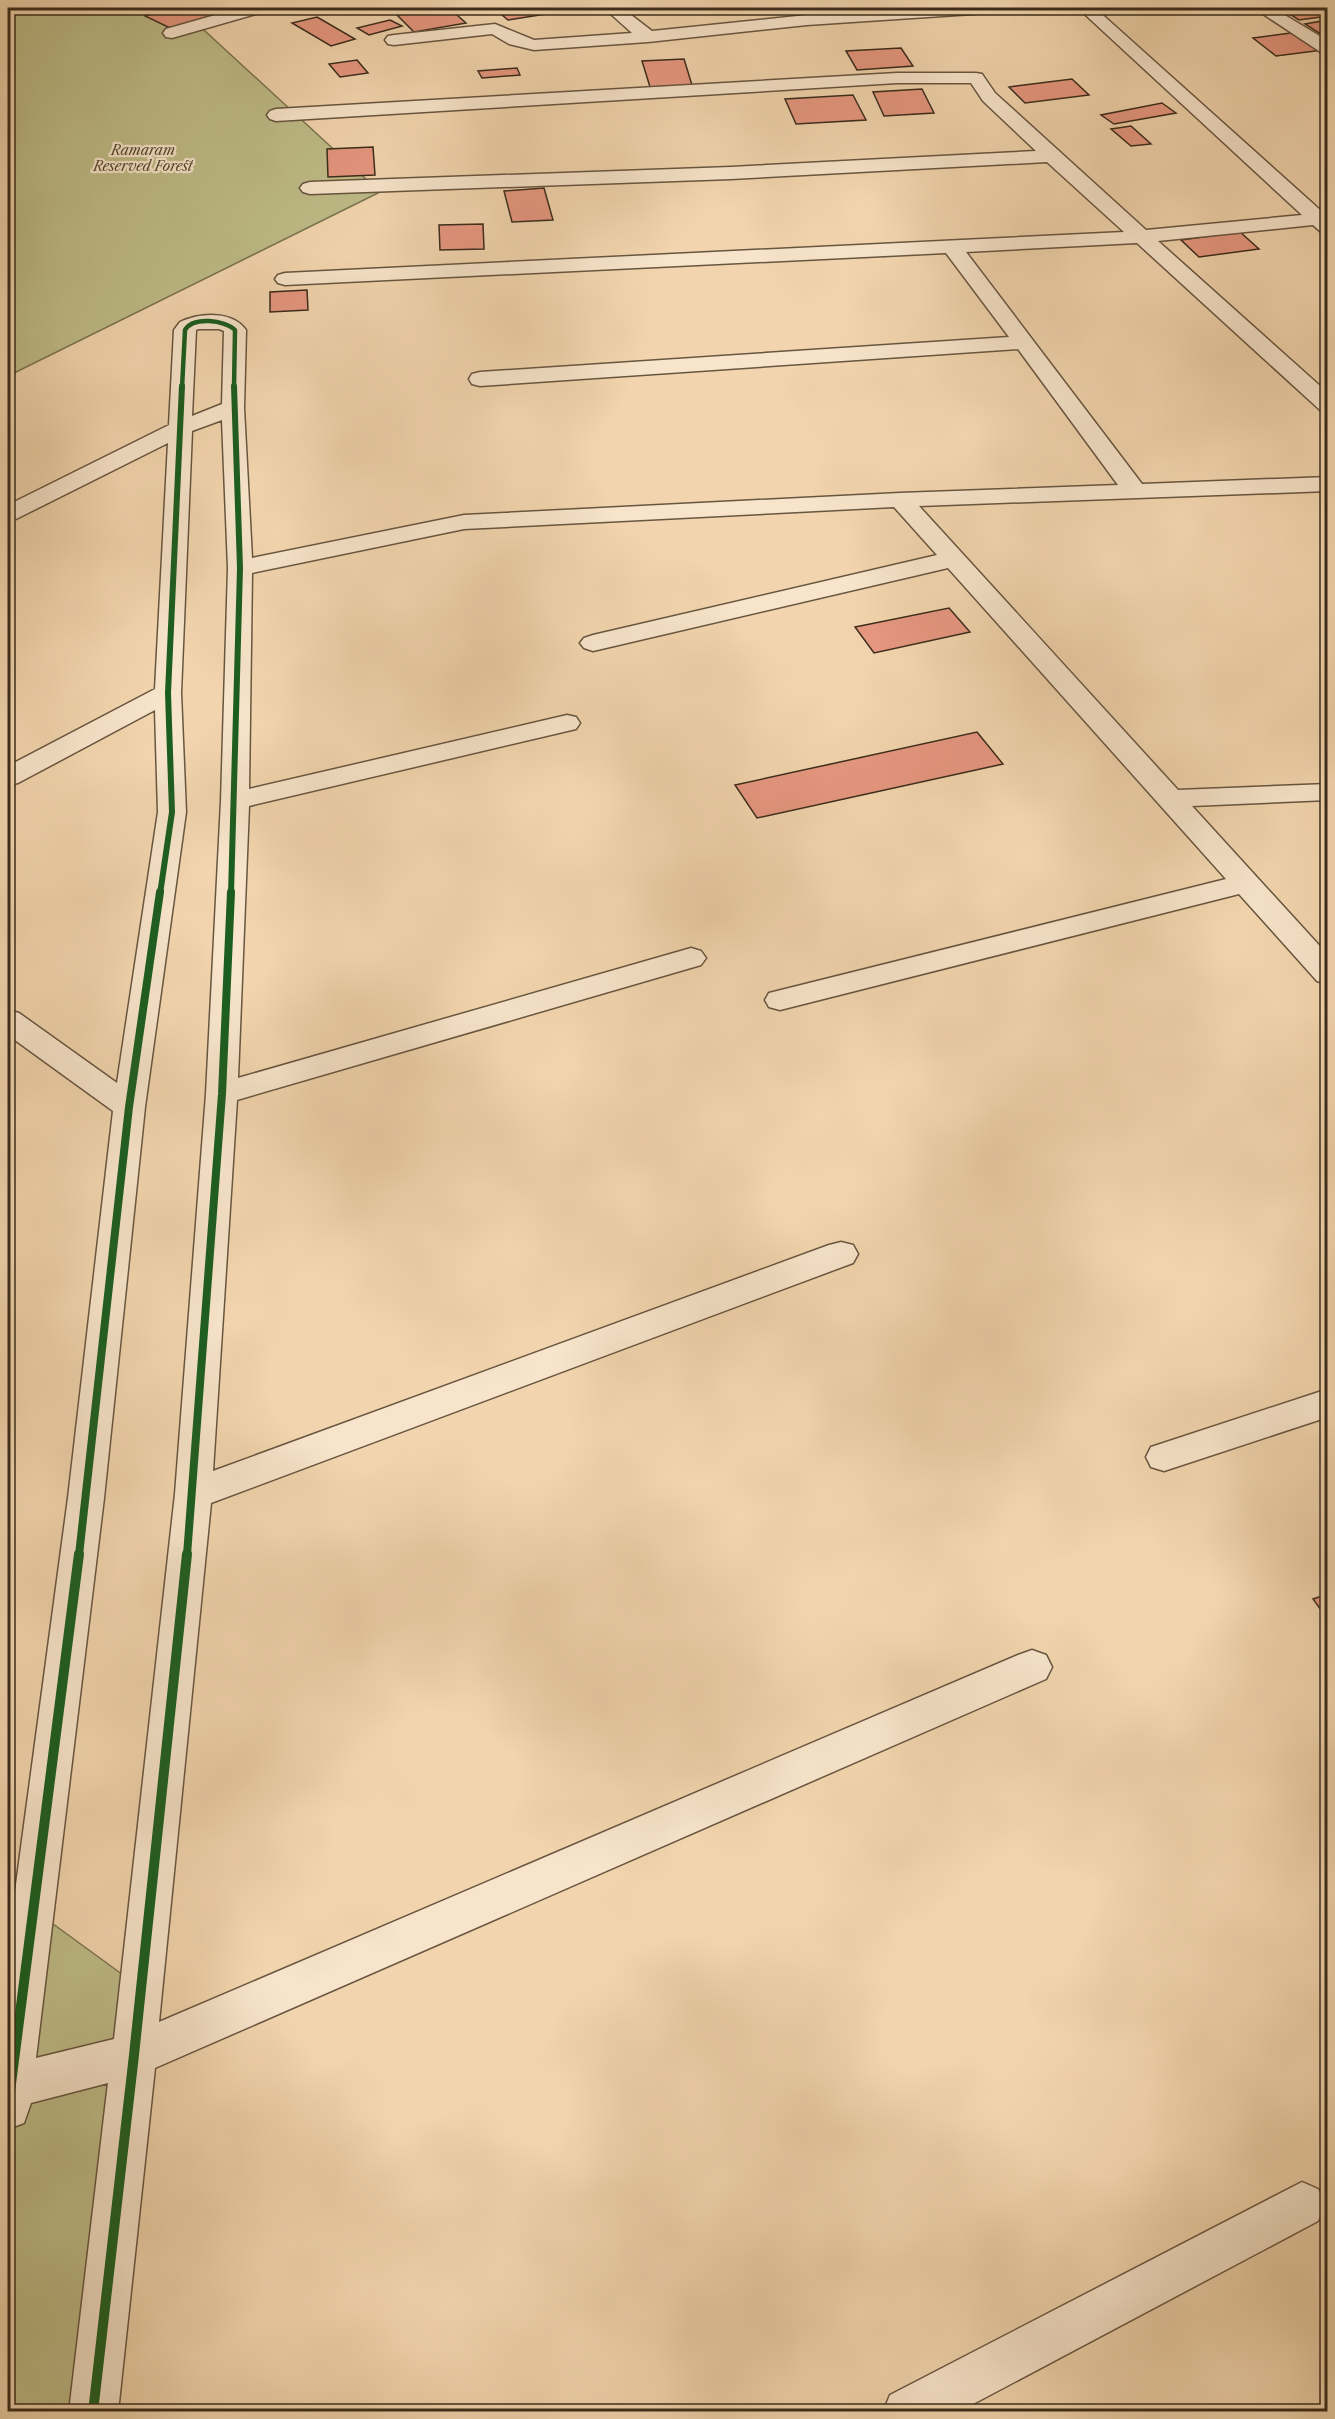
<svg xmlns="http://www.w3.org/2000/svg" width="1335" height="2419" viewBox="0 0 1335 2419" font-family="'Libre Caslon Text',serif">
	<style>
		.green { fill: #bebc88; stroke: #7c7452; stroke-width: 1.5 }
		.building { fill: #e69780; stroke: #3a2c1b; stroke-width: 1.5 }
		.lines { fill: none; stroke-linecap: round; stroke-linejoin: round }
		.minor-casing { stroke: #685640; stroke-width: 3 }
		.minor { fill: #f7e4ca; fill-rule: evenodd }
		.cycleway-far3-casing { stroke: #f7e4ca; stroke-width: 7 }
		.cycleway-far2-casing { stroke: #f7e4ca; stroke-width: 9 }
		.cycleway-far1-casing { stroke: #f7e4ca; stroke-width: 11 }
		.cycleway-casing { stroke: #f7e4ca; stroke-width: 14 }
		.cycleway-far3 { stroke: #1b5e20; stroke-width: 4.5 }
		.cycleway-far2 { stroke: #1b5e20; stroke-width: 6 }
		.cycleway-far1 { stroke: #1b5e20; stroke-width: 8 }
		.cycleway { stroke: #1b5e20; stroke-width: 10 }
		.labels { text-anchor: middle; stroke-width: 4.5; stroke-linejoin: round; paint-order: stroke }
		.far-park-label { font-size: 14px; font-style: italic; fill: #544931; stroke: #f7e4ca }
	</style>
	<rect width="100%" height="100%" fill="#f2d5ae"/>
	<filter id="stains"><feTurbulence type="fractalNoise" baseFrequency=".00333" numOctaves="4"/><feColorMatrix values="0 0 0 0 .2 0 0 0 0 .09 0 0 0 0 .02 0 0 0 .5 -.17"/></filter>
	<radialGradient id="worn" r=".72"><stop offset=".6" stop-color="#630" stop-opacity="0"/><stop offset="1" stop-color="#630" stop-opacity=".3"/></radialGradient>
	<g class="green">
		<path d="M8,8H180L380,192L8,376Z"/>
		<path d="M8,1891L145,1991L85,2411H8Z"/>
	</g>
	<g class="building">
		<path d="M173,8H198L214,15L170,28L145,16Z"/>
		<path d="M442,8H449L466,23L414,32L397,15Z"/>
		<path d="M543,8H568L571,10L508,20L502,15Z"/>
		<path d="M1280,8H1317L1328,16L1299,20Z"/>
		<path d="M317,17L355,39L331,46L292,23Z"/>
		<path d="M390,20L402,26L369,35L357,28Z"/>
		<path d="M1328,20V32L1319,33L1305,24Z"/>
		<path d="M1298,32L1323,50L1276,56L1253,38Z"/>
		<path d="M901,48L913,66L857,70L846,51Z"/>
		<path d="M684,59L692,85L650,87L642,61Z"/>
		<path d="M357,60L368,73L340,77L329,64Z"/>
		<path d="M517,68L520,75L482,78L478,71Z"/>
		<path d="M1072,79L1089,95L1025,103L1009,87Z"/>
		<path d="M922,89L934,113L884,116L873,92Z"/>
		<path d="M853,95L866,120L796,124L785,99Z"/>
		<path d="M1162,103L1176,113L1114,124L1101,115Z"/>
		<path d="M1131,126L1151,144L1131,146L1111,129Z"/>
		<path d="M373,147L375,175L328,177L327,149Z"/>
		<path d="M544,188L553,220L512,222L504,191Z"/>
		<path d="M483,224L484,249L440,250L439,225Z"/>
		<path d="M1240,232L1259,249L1199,257L1181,240Z"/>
		<path d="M307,290L308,310L270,312V292Z"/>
		<path d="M949,608L970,632L874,653L855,627Z"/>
		<path d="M977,732L1003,764L757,818L735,785Z"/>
		<path d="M1328,1594V1620L1313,1599Z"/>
	</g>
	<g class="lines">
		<defs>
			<g id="minor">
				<path d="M240,8H265L263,12L172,38L166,37L163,33L166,29Z"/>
				<path d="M604,8H622L652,31L807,15L919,8H996L994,12L988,13L807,25L648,42L534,50L509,44L492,34L394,45L388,44L385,40L388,36L394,35L495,24L534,40L632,33Z"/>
				<path d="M1078,8H1095L1328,217V234L1321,232L1313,225L1158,241L1328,393V412L1320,410L1137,243L966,252L1142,484L1328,477V491L919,506L1178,790L1328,784V800L1192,806L1328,955V984L1317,981L1239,894L780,1010L769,1007L765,1000L769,993L1226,879L948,568L593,651L584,648L580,643L584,638L593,635L937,555L894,507L464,529L252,573L249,789L567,715L576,717L580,723L576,729L249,806L238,1078L691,948L701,951L706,958L701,965L237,1100L213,1471L829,1245L841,1242L853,1245L858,1254L853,1263L211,1503L159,2022L1018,1655L1032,1650L1046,1655L1052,1667L1046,1679L155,2068L118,2412H69L108,2083L31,2103L24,2123L8,2129V1944L68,1498L113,1111L8,1035V1010L19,1013L117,1083L158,812L155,710L18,783L8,785V766L155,689L168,443L16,519L8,521V505L169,425L174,330L180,322C199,313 232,310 246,330L244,408L252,558L464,515L900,493L1118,485L1018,349L480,386L472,384L469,379L472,374L480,372L1009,337L946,253L285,285L278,283L275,279L278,275L285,273L1124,232L1047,162L731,179L310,194L303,192L300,188L303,184L310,182L731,167L1036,151L983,101L971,83H897L276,121L270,119L267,115L270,111L276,109L897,73H976L982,74L995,93L1146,230L1302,215ZM199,329H219L224,331L222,404L192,416L196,330ZM222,420L228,568L221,801L206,1094L175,1494L114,2039L36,2058L104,1498L145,1107L186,812L181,693L192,431Z"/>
				<path d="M1254,8H1273L1328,41V54L1322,53Z"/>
				<path d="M1328,1389V1417L1164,1471L1151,1467L1146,1457L1151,1447Z"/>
				<path d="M1302,2182L1318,2189L1325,2205L1318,2221L958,2412H883L890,2395Z"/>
			</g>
		</defs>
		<use href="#minor" class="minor-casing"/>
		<use href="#minor" class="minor"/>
		<defs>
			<path id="cycleway-far3" d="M182,388L185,330C193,316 225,320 235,330L234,388"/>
			<g id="cycleway-far2">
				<path d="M160,894L172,812L168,693L182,386"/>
				<path d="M231,894L240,568L234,386"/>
			</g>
			<g id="cycleway-far1">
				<path d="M79,1555L129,1107L160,892"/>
				<path d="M187,1555L222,1094L231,892"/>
			</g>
			<g id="cycleway">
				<path d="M8,2107L79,1554"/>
				<path d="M93,2412L134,2055L187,1554"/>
			</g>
		</defs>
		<use href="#cycleway-far3" class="cycleway-far3-casing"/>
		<use href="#cycleway-far2" class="cycleway-far2-casing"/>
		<use href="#cycleway-far1" class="cycleway-far1-casing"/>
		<use href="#cycleway" class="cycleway-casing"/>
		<use href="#cycleway-far3" class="cycleway-far3"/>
		<use href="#cycleway-far2" class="cycleway-far2"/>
		<use href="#cycleway-far1" class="cycleway-far1"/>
		<use href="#cycleway" class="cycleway"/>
	</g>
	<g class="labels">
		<g class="far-park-label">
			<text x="143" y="155">Ramaram<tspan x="143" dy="16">Reserved Forest</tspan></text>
		</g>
	</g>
	<rect width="1335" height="2419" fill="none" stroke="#f2d5ae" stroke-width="30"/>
	<rect x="9" y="9" width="1317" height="2401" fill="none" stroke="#3a2c1b" stroke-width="3"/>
	<rect x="15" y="15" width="1305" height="2389" fill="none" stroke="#3a2c1b" stroke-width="1.5"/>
	<rect width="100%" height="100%" filter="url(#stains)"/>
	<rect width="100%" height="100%" fill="url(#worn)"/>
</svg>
